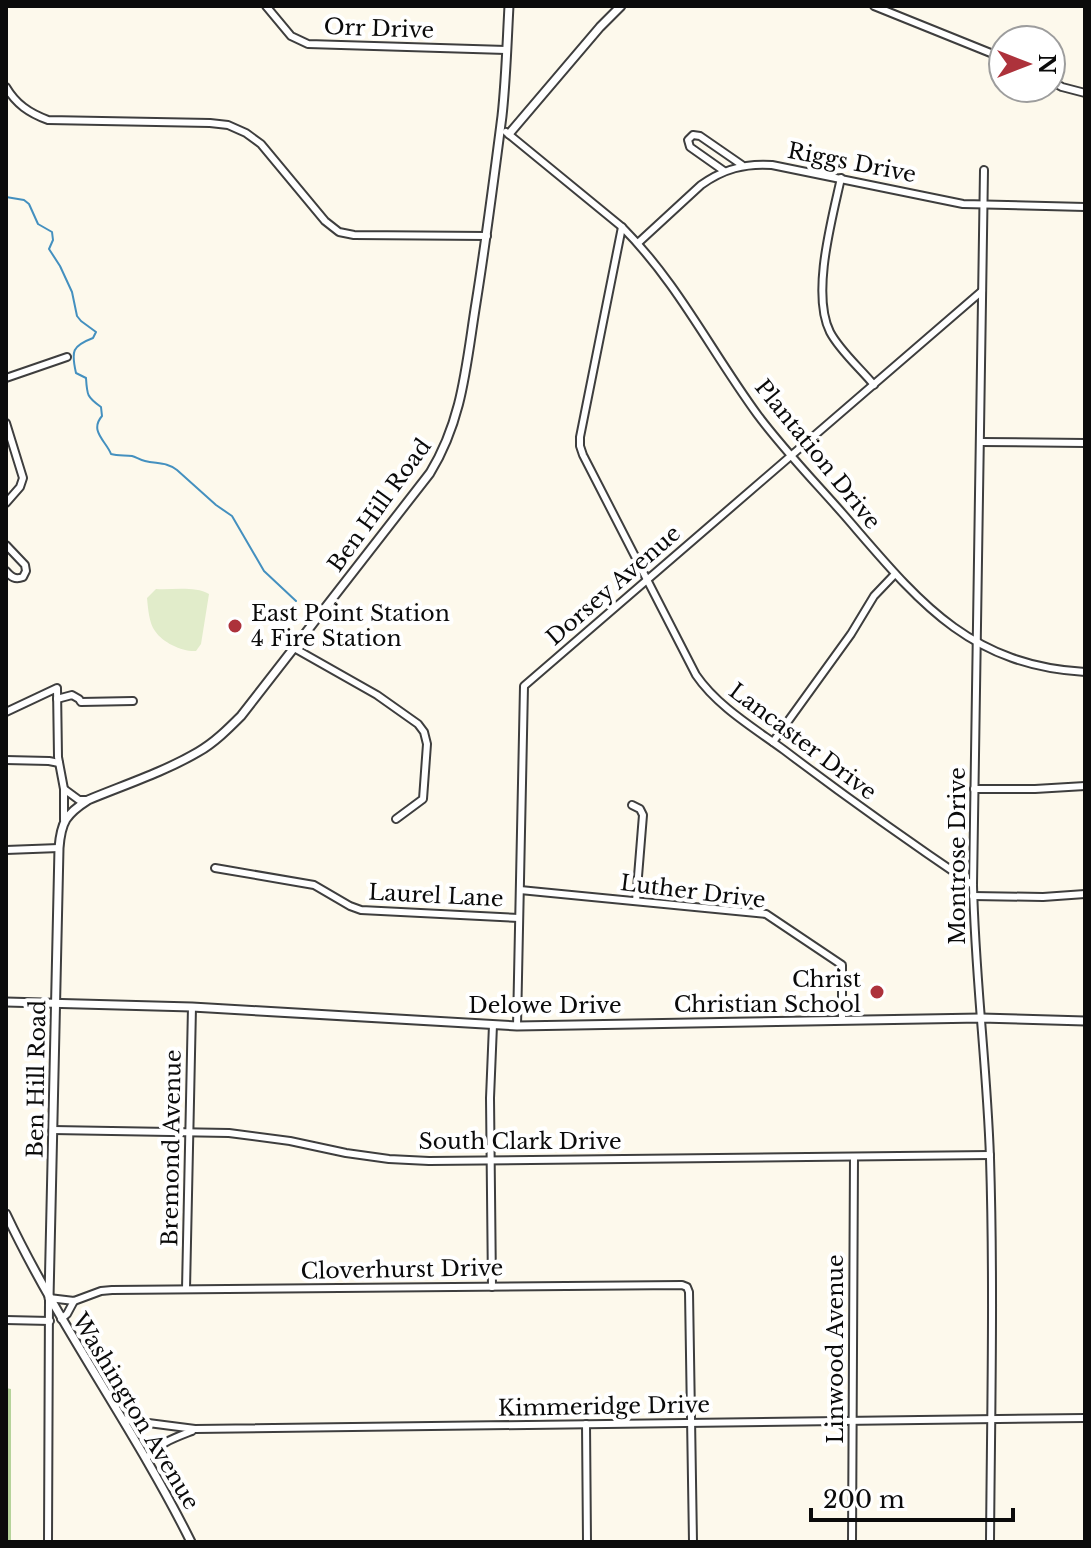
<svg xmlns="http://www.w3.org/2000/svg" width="1091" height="1548" viewBox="0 0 1091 1548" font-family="'Libre Baskerville',serif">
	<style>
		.forest { fill: #b5d39a }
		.pitch { fill: #e1ecca }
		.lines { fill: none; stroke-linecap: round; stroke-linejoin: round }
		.stream { stroke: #4490bf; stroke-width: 2 }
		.minor-casing { stroke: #3e3e3e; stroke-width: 10 }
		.tertiary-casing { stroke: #3e3e3e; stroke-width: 11 }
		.minor { stroke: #fff; stroke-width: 6 }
		.tertiary { stroke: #fff; stroke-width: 7 }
		.poi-dot { fill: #ad323b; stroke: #fff; stroke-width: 3 }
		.labels { text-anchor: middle; stroke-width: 8; stroke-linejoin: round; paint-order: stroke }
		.street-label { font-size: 22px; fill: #0b0b0b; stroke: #fff }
		.poi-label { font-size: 22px; fill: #0b0b0b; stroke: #fff; text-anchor: start }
	</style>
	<rect width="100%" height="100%" fill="#fdf9ec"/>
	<path class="forest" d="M6,1388L11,1389V1542H6Z"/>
	<path class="pitch" d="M156,589C173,590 195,586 209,594L201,644L196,651C183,652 163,643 155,631C149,623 148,608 147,598Z"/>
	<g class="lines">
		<path class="stream" d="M6,197L24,200L29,204L38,224L52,232L53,240L49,249L60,266L72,292L77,316L81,321L96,332L93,338C72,346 71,351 76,373L86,378C87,395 87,397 101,407L102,416C89,431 106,441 111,454C118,456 125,455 132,456C136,457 140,460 145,461C157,464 167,462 177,470L216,505L232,516L264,571L296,601"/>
		<defs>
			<g id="minor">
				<path d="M266,6L291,36L308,44L506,50"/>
				<path d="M874,6L1003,58"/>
				<path d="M1051,81L1062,87L1085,93"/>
				<path d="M6,87C16,104 29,113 48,120L210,123L228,125L246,133L261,144L325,221L339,232L354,235L487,236"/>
				<path d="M506,132L622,227C677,282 711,351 757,414C783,449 815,482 844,515C916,598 966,665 1085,672"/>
				<path d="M984,170L973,885C975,976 987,1067 990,1158C994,1286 991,1414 990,1542"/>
				<path d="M724,171L690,147L688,140L693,135L700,136L742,165"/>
				<path d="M841,178C832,219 811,294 830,332C840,351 860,368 874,385"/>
				<path d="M622,227L580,437V446L583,455L696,675C717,706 754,728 784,750C846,797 908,841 973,885"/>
				<path d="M638,243L701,185C723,169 745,163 772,165L963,204L1085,207"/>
				<path d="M6,378L67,357"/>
				<path d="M6,423L23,478L20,487L6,503"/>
				<path d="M980,442L1085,443"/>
				<path d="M6,545L25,565L26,571L23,577C15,580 11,577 6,571"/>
				<path d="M294,648L377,695L418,724L424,732L427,744L423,799L396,819"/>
				<path d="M57,699L72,695L79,699L81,702L133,701"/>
				<path d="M6,712L57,688L58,757L64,789"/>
				<path d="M773,742L851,634L874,596L895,574"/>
				<path d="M6,760L49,761L59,763"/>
				<path d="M974,789H1035L1085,786"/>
				<path d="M632,805L640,809L643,815L636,901"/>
				<path d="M64,820V789L79,800H88"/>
				<path d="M6,850L59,848"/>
				<path d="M215,868L314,885L350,906L361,910L519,918"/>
				<path d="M520,890L766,914L842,965V1020"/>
				<path d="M973,896L1043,897L1085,894"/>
				<path d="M517,1026L524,686L982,291"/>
				<path d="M53,1130L229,1133L290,1141L346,1153L389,1159L429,1161L990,1155"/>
				<path d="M492,1287L490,1098L493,1025"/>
				<path d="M186,1289L192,1007"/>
				<path d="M61,1319L67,1314L74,1301"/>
				<path d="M6,1320L50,1321"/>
				<path d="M125,1420L195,1429L1085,1418"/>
				<path d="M586,1424L587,1542"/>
				<path d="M147,1458C159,1443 174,1438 192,1431"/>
				<path d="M48,1542L49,1298L74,1301L101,1291L112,1290L682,1285L687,1287L689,1292L693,1542"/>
				<path d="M852,1542L854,1157"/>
			</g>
			<g id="tertiary">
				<path d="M509,134L600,27L621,6"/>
				<path d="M6,1002L192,1007L517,1026L981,1018L1085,1021"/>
				<path d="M6,1214C60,1328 135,1429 191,1542"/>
				<path d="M49,1298L59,848C61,822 66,814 88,800C124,785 164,772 198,752C214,743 228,729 241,716L430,473C463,419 466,365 476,303C486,241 494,178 502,116C506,80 507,42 509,6"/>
			</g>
		</defs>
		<use href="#minor" class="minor-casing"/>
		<use href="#tertiary" class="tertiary-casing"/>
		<use href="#minor" class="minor"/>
		<use href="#tertiary" class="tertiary"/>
	</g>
	<g class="poi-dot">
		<circle cx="235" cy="626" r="8"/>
		<circle cx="877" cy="992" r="8"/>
	</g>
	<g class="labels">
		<g class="street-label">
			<text transform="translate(379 28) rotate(2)" y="8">Orr Drive</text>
			<text transform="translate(852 162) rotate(11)" y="8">Riggs Drive</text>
			<text transform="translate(818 454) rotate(51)" y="8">Plantation Drive</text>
			<text transform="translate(379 505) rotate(-54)" y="8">Ben Hill Road</text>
			<text transform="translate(613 585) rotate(-41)" y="8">Dorsey Avenue</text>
			<text transform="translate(803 741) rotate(37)" y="8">Lancaster Drive</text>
			<text transform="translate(957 856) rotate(-90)" y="8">Montrose Drive</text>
			<text transform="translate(693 891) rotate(7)" y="8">Luther Drive</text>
			<text transform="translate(436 895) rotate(3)" y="8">Laurel Lane</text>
			<text x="545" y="1013">Delowe Drive</text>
			<text transform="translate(36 1079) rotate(-89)" y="8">Ben Hill Road</text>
			<text x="520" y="1149">South Clark Drive</text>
			<text transform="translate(171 1148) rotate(-89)" y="8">Bremond Avenue</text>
			<text transform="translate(402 1269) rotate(-1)" y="8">Cloverhurst Drive</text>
			<text transform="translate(835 1349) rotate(-90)" y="8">Linwood Avenue</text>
			<text transform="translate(604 1406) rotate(-1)" y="8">Kimmeridge Drive</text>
			<text transform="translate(136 1411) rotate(59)" y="8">Washington Avenue</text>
		</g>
		<g class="poi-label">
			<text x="251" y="621">East Point Station<tspan x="251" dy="25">4 Fire Station</tspan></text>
			<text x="861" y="987" text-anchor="end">Christ<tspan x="861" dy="25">Christian School</tspan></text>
		</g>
	</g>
	<rect width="1091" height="1548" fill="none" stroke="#0b0b0b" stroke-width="16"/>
	<g transform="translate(1027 64) rotate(90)"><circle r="38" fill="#ffffff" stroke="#9d9d9d" stroke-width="2"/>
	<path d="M0-6L14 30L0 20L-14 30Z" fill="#ad323b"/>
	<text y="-12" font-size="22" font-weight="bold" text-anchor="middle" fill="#0b0b0b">N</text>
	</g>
	<path d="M811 1508v12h202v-12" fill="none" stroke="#0b0b0b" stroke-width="4"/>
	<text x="823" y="1508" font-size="24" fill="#0b0b0b" stroke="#ffffff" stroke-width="6" paint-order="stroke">200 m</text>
</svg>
